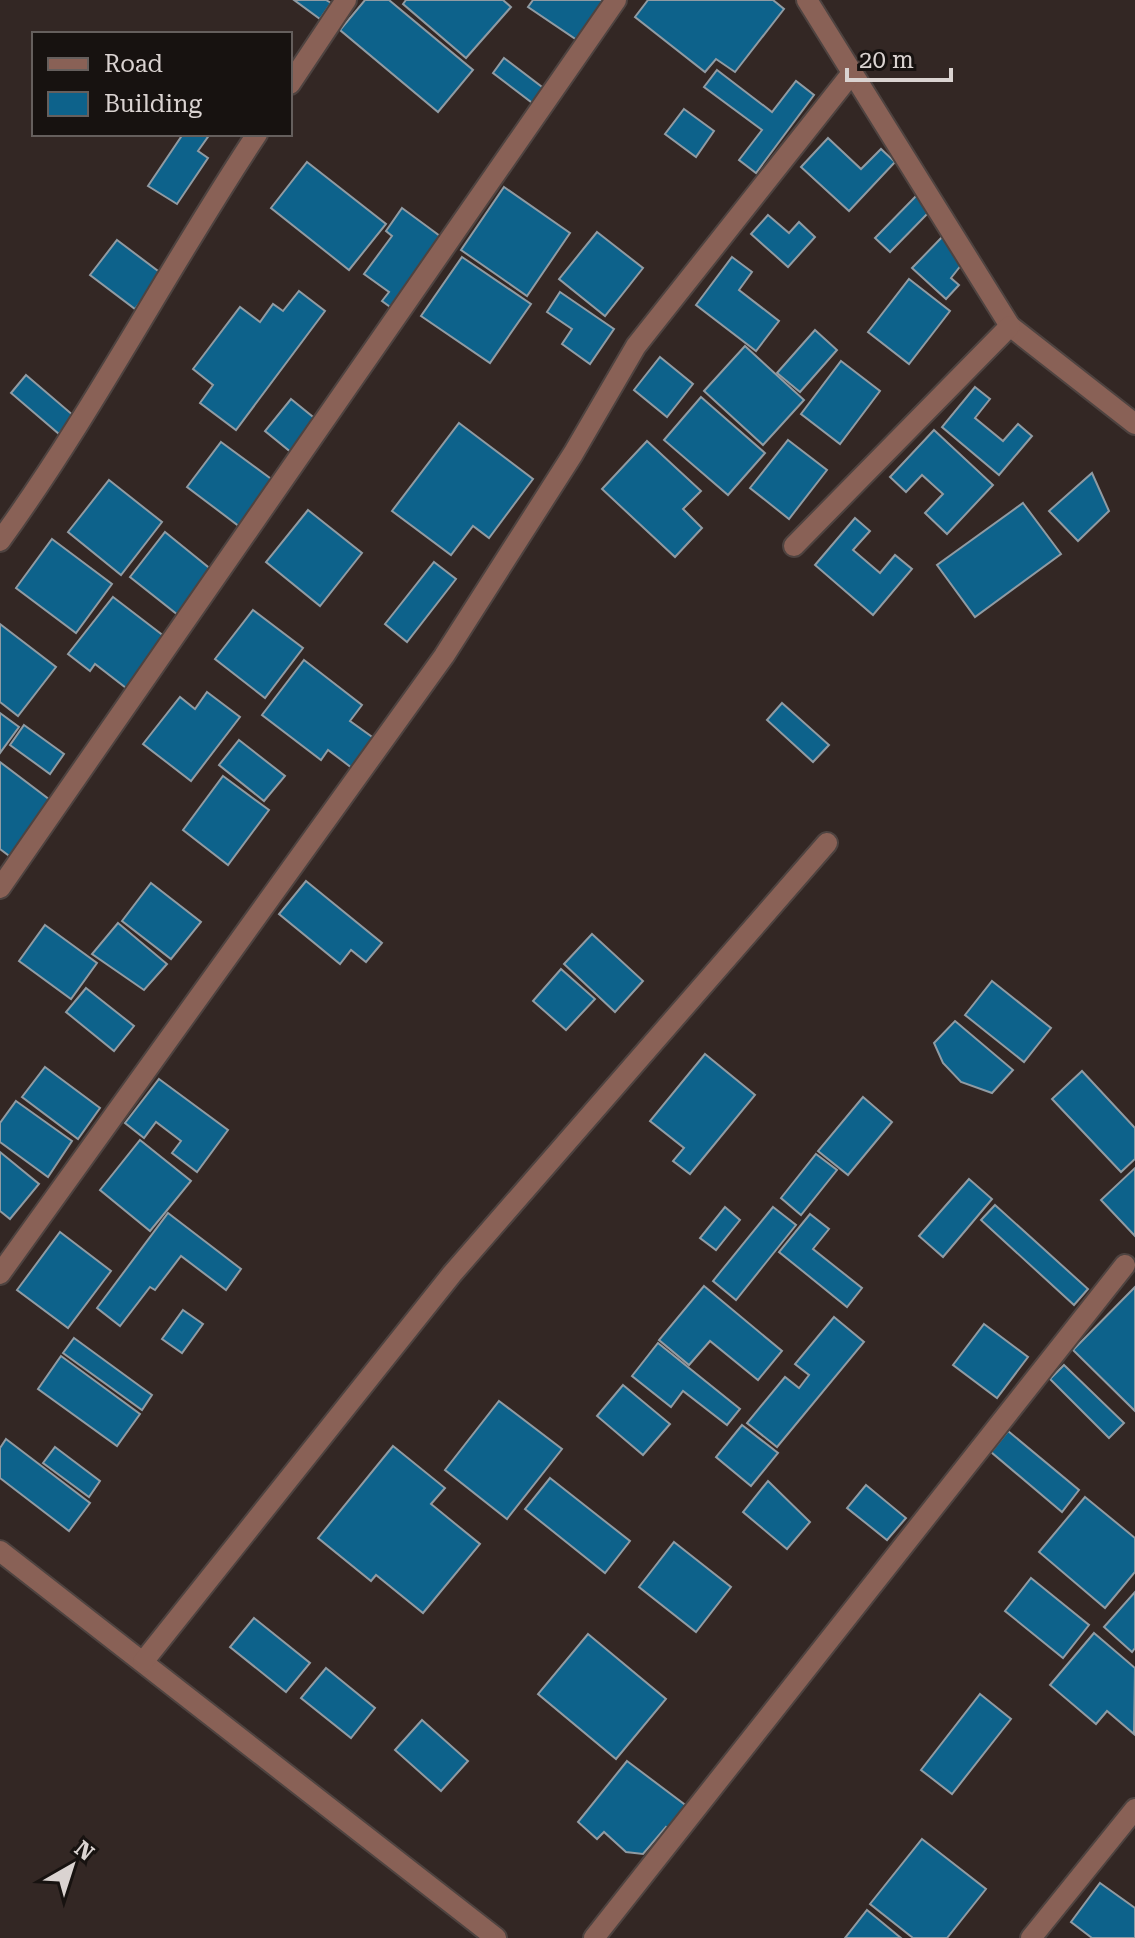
<svg xmlns="http://www.w3.org/2000/svg" width="1135" height="1938" viewBox="0 0 1135 1938" font-family="'Roboto Serif',serif">
	<style>
		.building { fill: #0d628b; stroke: #909ba3; stroke-width: 2 }
		.lines { fill: none; stroke-linecap: round; stroke-linejoin: round }
		.minor-casing { stroke: #4e4340; stroke-width: 24 }
		.minor { stroke: #896156; stroke-width: 20 }
	</style>
	<rect width="100%" height="100%" fill="#332724"/>
	<g class="building">
		<path d="M294,0H326L331,3L320,19Z"/>
		<path d="M365,0H389L473,70L438,112L340,30Z"/>
		<path d="M406,0H503L511,7L466,58L403,4Z"/>
		<path d="M533,0H605L577,40L528,7Z"/>
		<path d="M648,0H773L784,9L735,72L716,59L705,72L635,17Z"/>
		<path d="M504,58L546,90L535,105L493,73Z"/>
		<path d="M717,70L772,112L796,81L814,95L756,173L739,160L762,130L704,87Z"/>
		<path d="M684,109L714,131L696,157L665,134Z"/>
		<path d="M183,134H210L198,151L208,158L177,204L148,186Z"/>
		<path d="M828,138L861,169L881,149L895,162L849,211L801,167Z"/>
		<path d="M307,162L386,224L349,270L271,208Z"/>
		<path d="M504,187L570,233L527,296L461,250Z"/>
		<path d="M917,195L931,210L890,252L875,238Z"/>
		<path d="M402,208L444,239L393,309L382,301L389,292L364,274L392,236L386,231Z"/>
		<path d="M768,215L789,233L799,222L815,237L788,267L751,234Z"/>
		<path d="M597,232L643,268L605,316L559,279Z"/>
		<path d="M945,234L962,264L951,278L959,285L946,299L912,268Z"/>
		<path d="M117,240L162,274L135,309L90,275Z"/>
		<path d="M462,257L531,304L490,363L421,316Z"/>
		<path d="M732,257L752,272L739,290L779,321L756,351L696,305Z"/>
		<path d="M909,279L950,311L909,364L868,332Z"/>
		<path d="M299,291L325,311L236,430L200,403L213,385L193,369L240,307L260,322L273,304L283,311Z"/>
		<path d="M560,292L614,329L590,364L562,344L572,329L547,312Z"/>
		<path d="M815,330L837,350L800,392L777,373Z"/>
		<path d="M745,346L804,400L763,445L704,391Z"/>
		<path d="M660,357L693,384L667,417L634,390Z"/>
		<path d="M841,361L880,391L840,444L801,414Z"/>
		<path d="M26,375L74,416L59,434L11,393Z"/>
		<path d="M975,387L990,399L975,418L1003,441L1018,424L1032,436L999,475L942,427Z"/>
		<path d="M701,397L765,453L728,495L664,440Z"/>
		<path d="M291,399L318,421L292,453L265,431Z"/>
		<path d="M459,423L533,479L489,538L473,526L451,555L392,511Z"/>
		<path d="M934,430L993,485L947,534L925,513L943,494L922,475L906,492L890,477Z"/>
		<path d="M788,440L827,470L789,519L750,488Z"/>
		<path d="M647,441L701,491L683,509L702,528L675,557L602,489Z"/>
		<path d="M221,442L278,484L244,530L187,487Z"/>
		<path d="M1092,473L1109,511L1078,541L1049,511Z"/>
		<path d="M109,480L162,522L121,575L68,532Z"/>
		<path d="M1023,503L1061,554L975,617L937,565Z"/>
		<path d="M308,510L362,553L320,606L266,562Z"/>
		<path d="M855,518L870,531L853,550L880,573L895,555L912,569L873,615L815,565Z"/>
		<path d="M165,532L213,571L178,615L130,577Z"/>
		<path d="M52,539L112,584L76,633L16,588Z"/>
		<path d="M434,562L456,579L407,642L385,624Z"/>
		<path d="M113,597L169,640L130,691L95,664L90,671L68,654Z"/>
		<path d="M253,610L303,648L265,698L215,659Z"/>
		<path d="M0,624L56,667L18,716L0,702Z"/>
		<path d="M304,660L362,705L350,721L375,739L352,768L328,750L321,760L262,715Z"/>
		<path d="M207,692L240,717L191,781L143,744L180,697L195,709Z"/>
		<path d="M782,703L829,745L813,762L767,720Z"/>
		<path d="M0,713L19,727L0,753Z"/>
		<path d="M24,725L64,754L50,774L10,745Z"/>
		<path d="M239,740L285,776L264,801L219,765Z"/>
		<path d="M0,762L54,803L12,858L0,849Z"/>
		<path d="M223,776L269,810L228,865L183,830Z"/>
		<path d="M306,881L382,943L366,962L351,950L340,964L279,914Z"/>
		<path d="M151,883L201,922L171,959L122,921Z"/>
		<path d="M118,923L167,964L144,990L92,954Z"/>
		<path d="M45,925L97,963L71,999L19,961Z"/>
		<path d="M592,934L643,981L615,1012L564,964Z"/>
		<path d="M561,969L595,999L566,1030L533,1001Z"/>
		<path d="M992,981L1051,1028L1024,1062L965,1015Z"/>
		<path d="M86,988L134,1026L114,1051L66,1012Z"/>
		<path d="M955,1021L1013,1070L992,1093L961,1082L943,1063L934,1043Z"/>
		<path d="M705,1054L755,1095L690,1174L673,1161L684,1148L650,1121Z"/>
		<path d="M45,1067L100,1108L78,1139L22,1097Z"/>
		<path d="M1082,1071L1135,1128V1159L1121,1172L1052,1099Z"/>
		<path d="M159,1079L228,1130L197,1172L172,1153L181,1141L156,1122L144,1138L125,1123Z"/>
		<path d="M863,1097L892,1122L848,1175L818,1151Z"/>
		<path d="M16,1101L72,1141L48,1177L0,1142V1123Z"/>
		<path d="M140,1140L191,1181L150,1231L100,1190Z"/>
		<path d="M0,1152L39,1184L10,1219L0,1211Z"/>
		<path d="M816,1154L837,1170L801,1215L781,1198Z"/>
		<path d="M1135,1168V1236L1101,1200Z"/>
		<path d="M969,1179L992,1199L943,1257L919,1236Z"/>
		<path d="M995,1205L1088,1289L1074,1305L981,1220Z"/>
		<path d="M725,1207L740,1220L716,1250L700,1238Z"/>
		<path d="M773,1207L796,1225L736,1300L713,1281Z"/>
		<path d="M168,1213L241,1269L226,1290L181,1256L155,1290L150,1287L120,1326L97,1308Z"/>
		<path d="M810,1214L829,1229L813,1249L862,1288L847,1307L779,1252Z"/>
		<path d="M60,1232L111,1271L68,1328L17,1290Z"/>
		<path d="M704,1286L782,1351L758,1380L710,1341L689,1365L659,1340Z"/>
		<path d="M1135,1287V1411L1073,1350Z"/>
		<path d="M183,1310L203,1324L182,1353L162,1339Z"/>
		<path d="M834,1317L864,1342L777,1447L747,1423L785,1377L799,1388L809,1375L795,1364Z"/>
		<path d="M984,1324L1028,1357L997,1398L953,1365Z"/>
		<path d="M74,1338L152,1395L142,1410L63,1353Z"/>
		<path d="M658,1343L740,1409L727,1425L683,1391L671,1407L632,1376Z"/>
		<path d="M61,1356L140,1414L117,1446L38,1389Z"/>
		<path d="M1064,1365L1124,1423L1109,1438L1050,1379Z"/>
		<path d="M623,1385L670,1424L643,1455L597,1416Z"/>
		<path d="M499,1401L562,1449L507,1519L445,1470Z"/>
		<path d="M742,1425L778,1453L751,1486L716,1457Z"/>
		<path d="M1008,1431L1079,1490L1062,1512L991,1452Z"/>
		<path d="M6,1439L90,1503L69,1531L0,1478V1448Z"/>
		<path d="M393,1446L445,1488L431,1504L480,1544L423,1613L376,1575L371,1581L318,1538Z"/>
		<path d="M55,1447L100,1481L89,1497L43,1463Z"/>
		<path d="M550,1478L630,1541L605,1573L525,1509Z"/>
		<path d="M768,1481L810,1522L787,1549L743,1512Z"/>
		<path d="M866,1485L906,1518L887,1540L847,1508Z"/>
		<path d="M1085,1497L1135,1538V1572L1105,1608L1039,1552Z"/>
		<path d="M674,1542L731,1587L696,1632L639,1587Z"/>
		<path d="M1031,1578L1089,1625L1063,1658L1005,1611Z"/>
		<path d="M1135,1592V1648L1132,1652L1104,1627Z"/>
		<path d="M254,1618L310,1663L286,1692L230,1647Z"/>
		<path d="M1094,1633L1135,1668L1134,1734L1107,1711L1096,1724L1050,1685Z"/>
		<path d="M588,1634L666,1699L616,1759L538,1694Z"/>
		<path d="M326,1668L375,1708L351,1738L301,1698Z"/>
		<path d="M980,1694L1011,1719L952,1794L921,1770Z"/>
		<path d="M422,1720L468,1761L441,1791L395,1750Z"/>
		<path d="M627,1761L688,1807L671,1831L666,1827L643,1854L626,1852L604,1832L597,1839L578,1822Z"/>
		<path d="M922,1839L986,1889L947,1938H913L870,1904Z"/>
		<path d="M1100,1883L1135,1908V1938H1092L1071,1922Z"/>
		<path d="M867,1910L901,1938H845Z"/>
	</g>
	<g class="lines">
		<defs>
			<g id="minor">
				<path d="M807,0L1010,326L1135,424"/>
				<path d="M290,84L346,0"/>
				<path d="M0,541C94,411 168,268 257,134"/>
				<path d="M794,546L1010,326"/>
				<path d="M0,888L616,0"/>
				<path d="M0,1274L444,656L573,454L636,346L852,73"/>
				<path d="M0,1551L496,1938"/>
				<path d="M143,1662L452,1274L827,843"/>
				<path d="M594,1938L1125,1265"/>
				<path d="M1031,1938L1135,1809"/>
			</g>
		</defs>
		<use href="#minor" class="minor-casing"/>
		<use href="#minor" class="minor"/>
	</g>
	<rect x="32" y="32" width="260" height="104" fill="#171210" stroke="#655f5d" stroke-width="2"/>
	<rect x="48" y="58" width="40" height="12" fill="#896156" stroke="#655f5d" stroke-width="2"/>
	<text x="104" y="72" font-size="24" fill="#dad3d1">Road</text>
	<rect x="48" y="92" width="40" height="24" fill="#0d628b" stroke="#655f5d" stroke-width="2"/>
	<text x="104" y="112" font-size="24" fill="#dad3d1">Building</text>
	<g transform="translate(72 1866) rotate(39)" stroke="#171210" stroke-width="6" paint-order="stroke">
	<path d="M0-6L14 30L0 20L-14 30Z" fill="#dad3d1"/>
	<text y="-12" font-size="22" font-weight="bold" text-anchor="middle" fill="#dad3d1">N</text>
	</g>
	<path d="M847 68v12h104v-12" fill="none" stroke="#dad3d1" stroke-width="4"/>
	<text x="859" y="68" font-size="24" fill="#dad3d1" stroke="#171210" stroke-width="6" paint-order="stroke">20 m</text>
</svg>
